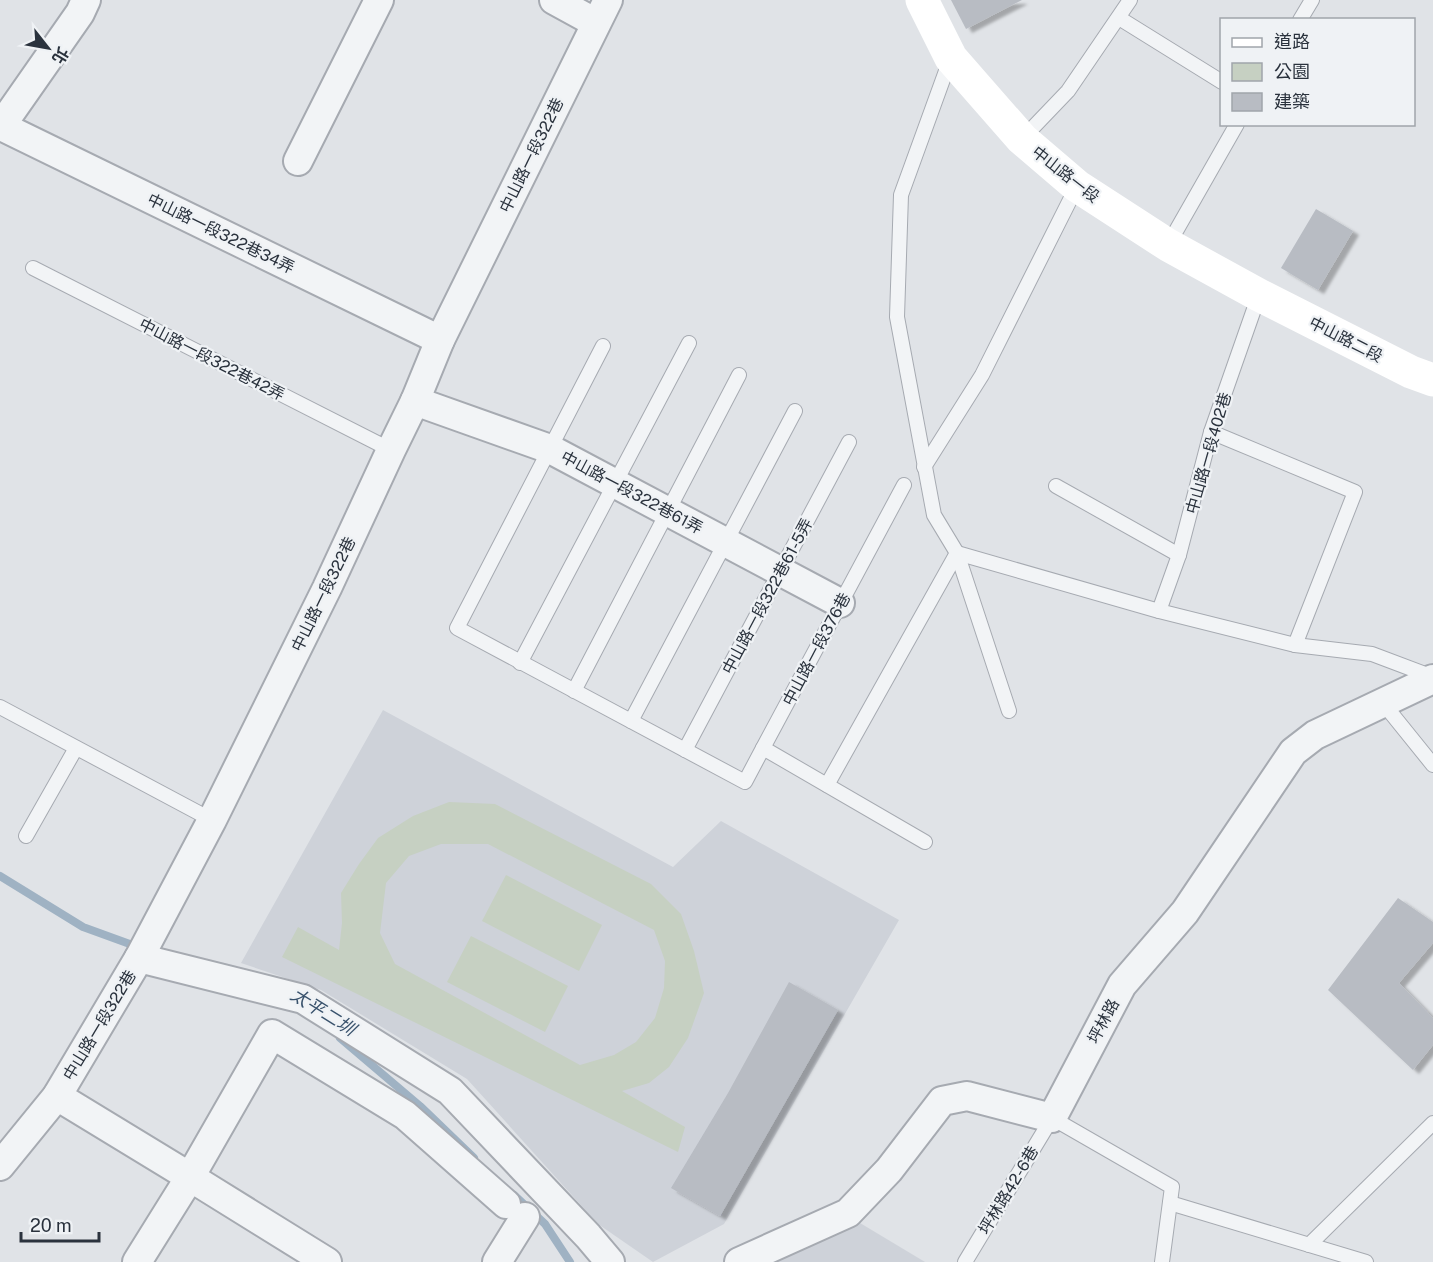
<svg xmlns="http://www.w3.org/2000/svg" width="1433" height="1262" viewBox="0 0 1433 1262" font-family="'Public Sans','Noto Sans TC',sans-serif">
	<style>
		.built { fill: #ced2d9 }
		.green { fill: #c6d0c2; fill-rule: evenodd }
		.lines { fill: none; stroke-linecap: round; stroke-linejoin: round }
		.stream { stroke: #9fb2c3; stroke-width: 8 }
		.building { fill: #b8bcc3; filter: url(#shadow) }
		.lane-casing { stroke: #a6aab1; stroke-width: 16 }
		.street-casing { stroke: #a6aab1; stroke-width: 32 }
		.lane { stroke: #f2f4f6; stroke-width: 14 }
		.street { stroke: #f2f4f6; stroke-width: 28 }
		.secondary { stroke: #fff; stroke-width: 33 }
		.labels { text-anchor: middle; stroke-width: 4.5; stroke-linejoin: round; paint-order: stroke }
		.street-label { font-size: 16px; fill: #2a323d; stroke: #eff2f5 }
		.water-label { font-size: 18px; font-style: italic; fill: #39526c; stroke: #eff2f5 }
	</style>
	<defs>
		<filter id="shadow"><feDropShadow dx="6" dy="4" stdDeviation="1.5" flood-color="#0004"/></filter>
	</defs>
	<rect width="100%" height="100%" fill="#e0e3e7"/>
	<g class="built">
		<path d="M383,710L673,867L721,821L899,920L724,1224L653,1262L598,1224L467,1079L321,990L241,963Z"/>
		<path d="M855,1220L925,1262H775Z"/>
	</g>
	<g class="green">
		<path d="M449,802L495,804L651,884L681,914L694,951L704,993L688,1038L669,1067L649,1083L622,1091L685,1127L678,1152L282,957L298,927L339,950L342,923L341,893L359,864L378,838L413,816ZM441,844H488L654,930L665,961L664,988L655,1018L636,1042L614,1055L580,1065L395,964L380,933L386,883L409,856Z"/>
		<path d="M506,875L602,925L579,971L482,921Z"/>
		<path d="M471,936L568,986L545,1032L447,982Z"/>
	</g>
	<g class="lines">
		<g class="stream">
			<path d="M0,876L83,927L138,947"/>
			<path d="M340,1038L420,1106L474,1158"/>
			<path d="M514,1195L545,1224L570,1262"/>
		</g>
	</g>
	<g class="building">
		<path d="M951,0H1022L966,29Z"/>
		<path d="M1316,209L1353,231L1318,290L1281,268Z"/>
		<path d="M1398,898L1433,922V943L1399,983L1433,1018V1045L1413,1070L1328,990Z"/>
		<path d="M789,982L838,1010L720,1216L671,1188L728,1093Z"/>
	</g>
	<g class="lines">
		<defs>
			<g id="lane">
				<path d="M1119,18L1222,82"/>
				<path d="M1300,20L1312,0"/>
				<path d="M950,60L901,195L897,317L934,515L957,553L1009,711"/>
				<path d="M1022,139L1068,91L1130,0"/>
				<path d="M1168,245L1237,124"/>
				<path d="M33,268L391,450"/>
				<path d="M603,346L457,628L745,782L763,748"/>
				<path d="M1211,432L1355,492L1295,645"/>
				<path d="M924,467L982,375L1077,186"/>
				<path d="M904,485L763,748L925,842"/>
				<path d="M1056,486L1179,555"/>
				<path d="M1159,611L1179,555L1211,432L1259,295"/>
				<path d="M520,663L689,343"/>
				<path d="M574,691L739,375"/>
				<path d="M1383,703L1433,765"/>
				<path d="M0,707L212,820"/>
				<path d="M631,721L795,411"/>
				<path d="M685,750L849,442"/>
				<path d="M827,785L957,553L1159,611L1295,645L1372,654L1433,677"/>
				<path d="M26,836L76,748"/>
				<path d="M1170,1203L1366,1262"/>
				<path d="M1309,1245L1433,1123"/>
				<path d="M965,1262L1052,1118L1172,1187L1162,1262"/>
			</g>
			<g id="street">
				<path d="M86,0L80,13L1,126L440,340"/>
				<path d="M554,0L596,23"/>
				<path d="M298,161L379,0"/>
				<path d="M415,401L550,449L840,603"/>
				<path d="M139,958L303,999L450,1091L588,1236L610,1262"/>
				<path d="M57,1096L190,1177L272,1034L405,1115L506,1204"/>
				<path d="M0,1166L57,1096L139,958L212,820L327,588L391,450L415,401L440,340L608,0"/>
				<path d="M137,1262L190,1177L327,1262"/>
				<path d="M497,1262L525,1217"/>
				<path d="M739,1262L848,1213L889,1170L942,1101L967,1096L1052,1118L1122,985L1185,912L1293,752L1315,735L1433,679"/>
			</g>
		</defs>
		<use href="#lane" class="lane-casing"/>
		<use href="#street" class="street-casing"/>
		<use href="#lane" class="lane"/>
		<use href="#street" class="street"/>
		<path class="secondary" d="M922,0L951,58L1022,139L1077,186L1168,245L1259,295L1411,372L1433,380"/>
	</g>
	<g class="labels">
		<g class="street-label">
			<text transform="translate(531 155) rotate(-64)" y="6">中山路一段322巷</text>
			<text transform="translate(1066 174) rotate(38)" y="6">中山路一段</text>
			<text transform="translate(221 233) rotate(26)" y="6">中山路一段322巷34弄</text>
			<text transform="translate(1346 339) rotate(27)" y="6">中山路二段</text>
			<text transform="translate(212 359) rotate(27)" y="6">中山路一段322巷42弄</text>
			<text transform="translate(1208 453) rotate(-74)" y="6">中山路一段402巷</text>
			<text transform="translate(632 492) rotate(28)" y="6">中山路一段322巷61弄</text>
			<text transform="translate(323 594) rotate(-64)" y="6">中山路一段322巷</text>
			<text transform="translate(767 596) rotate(-62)" y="6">中山路一段322巷61-5弄</text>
			<text transform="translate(816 649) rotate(-62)" y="6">中山路一段376巷</text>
			<text transform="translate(1103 1021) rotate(-62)" y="6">坪林路</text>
			<text transform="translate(99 1025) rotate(-59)" y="6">中山路一段322巷</text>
			<text transform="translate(1008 1190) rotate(-59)" y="6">坪林路42-6巷</text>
		</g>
		<g class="water-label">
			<text transform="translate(323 1012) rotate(32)" y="6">太平二圳</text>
		</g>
	</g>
	<rect x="1220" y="18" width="195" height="108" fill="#eff2f5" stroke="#a0a5ab" stroke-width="1.5"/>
	<rect x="1232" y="38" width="30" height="9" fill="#ffffff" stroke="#a0a5ab" stroke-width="1.5"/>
	<text x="1274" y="48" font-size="18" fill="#2a323d">道路</text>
	<rect x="1232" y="63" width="30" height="18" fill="#c6d0c2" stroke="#a0a5ab" stroke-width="1.5"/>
	<text x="1274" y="78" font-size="18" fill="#2a323d">公園</text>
	<rect x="1232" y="93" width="30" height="18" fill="#b8bcc3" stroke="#a0a5ab" stroke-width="1.5"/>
	<text x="1274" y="108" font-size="18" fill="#2a323d">建築</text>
	<g transform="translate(48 48) rotate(121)" stroke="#eff2f5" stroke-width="4.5" paint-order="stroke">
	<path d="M0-4.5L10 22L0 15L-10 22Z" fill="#2a323d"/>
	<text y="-9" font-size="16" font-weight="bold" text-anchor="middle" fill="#2a323d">北</text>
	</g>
	<path d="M21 1232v9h78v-9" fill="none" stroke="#2a323d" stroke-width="3"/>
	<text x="30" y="1232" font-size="18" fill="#2a323d" stroke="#eff2f5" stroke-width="4.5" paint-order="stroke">20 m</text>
</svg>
